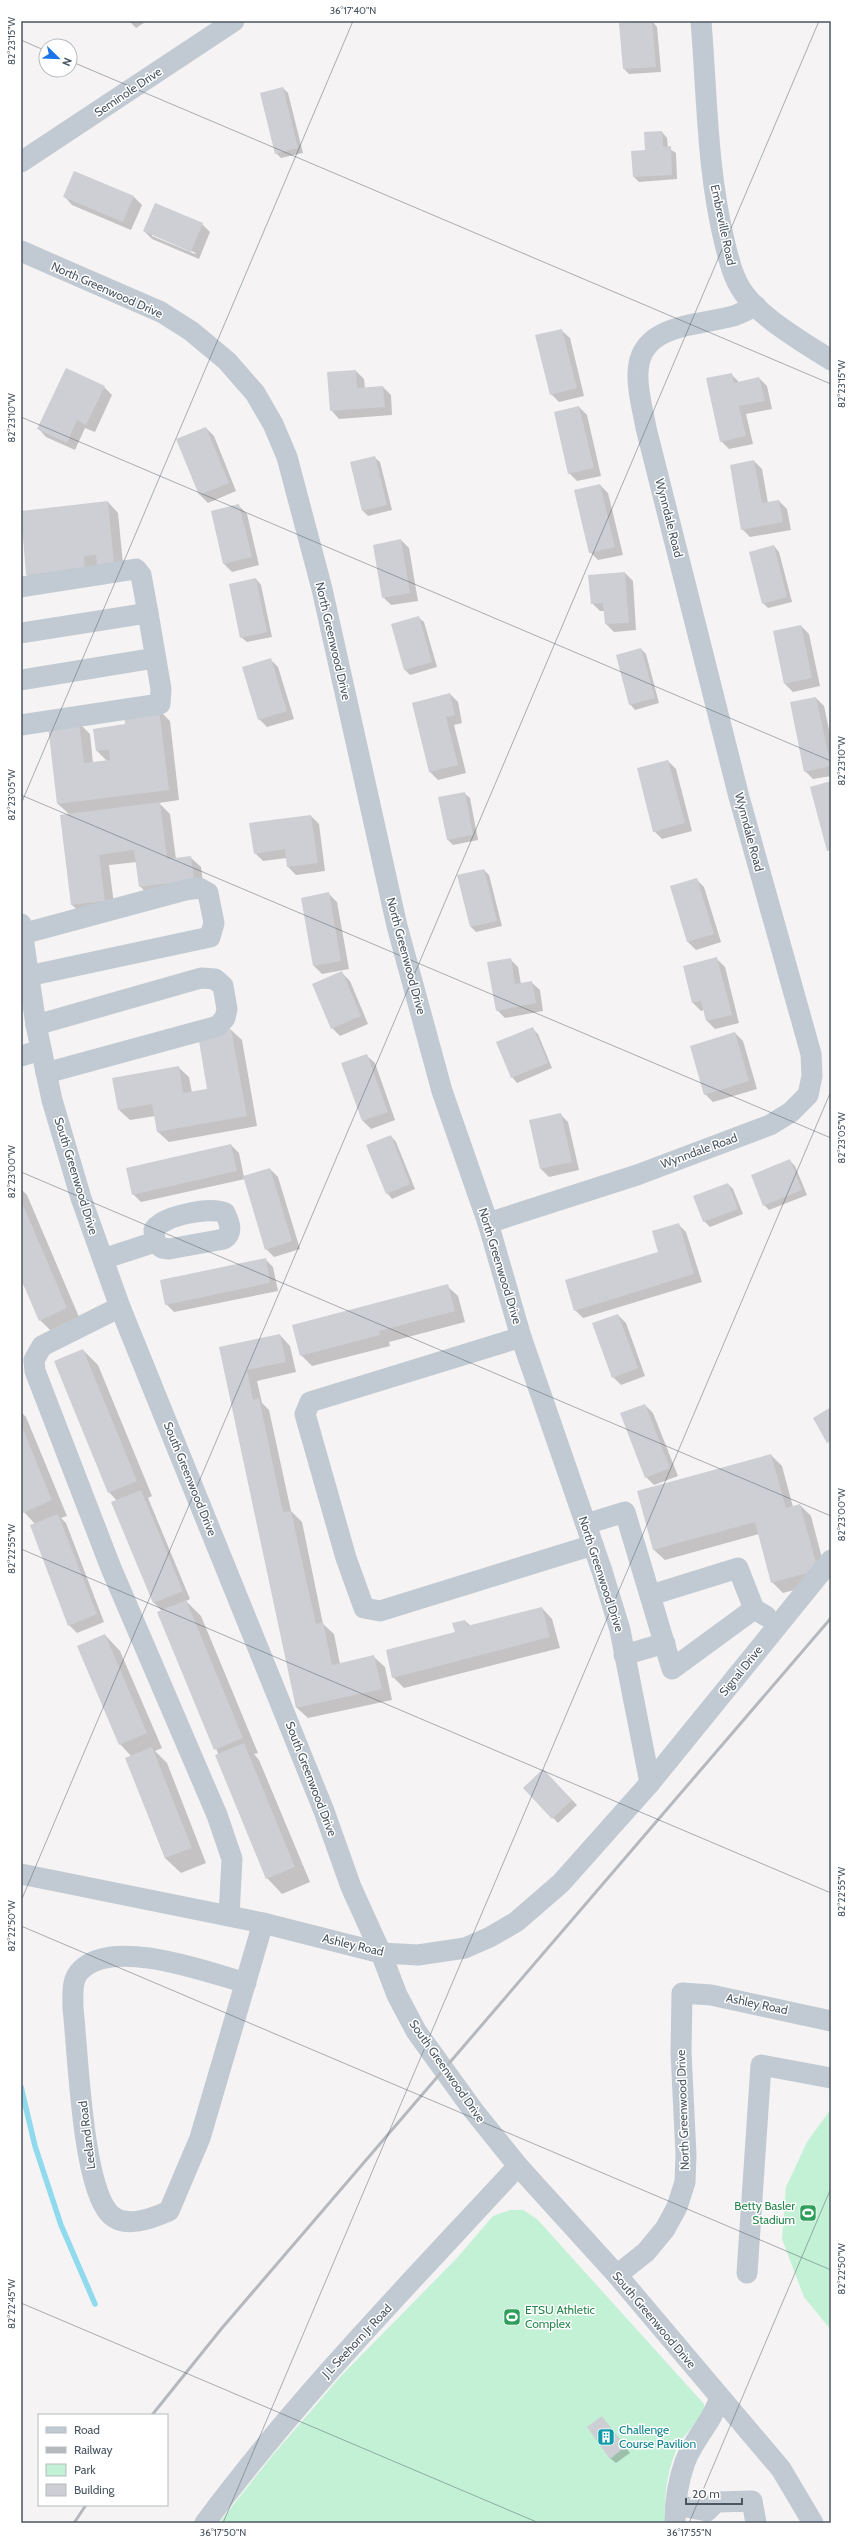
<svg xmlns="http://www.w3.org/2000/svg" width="852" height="2544" viewBox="0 0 852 2544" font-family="Cabin,sans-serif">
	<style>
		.green { fill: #c3f1d5 }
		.shadow { fill: #0003; fill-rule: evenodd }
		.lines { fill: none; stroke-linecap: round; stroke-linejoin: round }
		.stream { stroke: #90daee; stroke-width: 5.5 }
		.building { fill: #cdcfd5 }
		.minor { stroke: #c1cad2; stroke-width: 21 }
		.rail { stroke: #b5b8bd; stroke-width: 3 }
		.ticks { fill: none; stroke: #4a5661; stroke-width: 1; stroke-opacity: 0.45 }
		.labels { text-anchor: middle; stroke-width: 3; stroke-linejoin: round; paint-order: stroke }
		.street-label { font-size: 12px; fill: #4a5661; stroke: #fff }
		.leisure-label { font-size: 12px; fill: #27864d; stroke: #fff; text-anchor: end }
		.culture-label { font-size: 12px; fill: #0d838f; stroke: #fff; text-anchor: start }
		.neatline { fill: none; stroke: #4a5661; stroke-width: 1.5 }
		.ticks-label { font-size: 10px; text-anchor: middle; fill: #4a5661 }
	</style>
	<rect width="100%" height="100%" fill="#f5f3f3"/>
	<g class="green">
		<path d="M831,2109V2330L804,2297L782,2239L786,2187L807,2142Z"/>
		<path d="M510,2210H523L537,2219L704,2404V2412C697,2424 686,2432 679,2444C667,2468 664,2497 665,2523H219L272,2456L341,2376L457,2258L493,2216Z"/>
	</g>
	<g class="shadow">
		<path d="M129,21H147L136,28Z"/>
		<path d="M652,21L657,27L661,72L629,74L624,69Z"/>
		<path d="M283,88L288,93L303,153L281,158L276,153Z"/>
		<path d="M662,132L667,138L668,148L676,153L677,179L639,182L633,176L647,150Z"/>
		<path d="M75,172L134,197L142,205L131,230L72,205L64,196Z"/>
		<path d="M202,224L210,232L199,259L152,239L144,231ZM152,234L196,253L195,254L152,236Z"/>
		<path d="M561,330L570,338L584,396L559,402L551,394Z"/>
		<path d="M356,371L364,379L365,388L383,387L391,395L392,415L339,419L331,410Z"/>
		<path d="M731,374L739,382L759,378L767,386L772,409L746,414L753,444L729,449L721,441Z"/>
		<path d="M104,387L112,395L95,432L85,428L75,450L46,437L38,428Z"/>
		<path d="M579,407L587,415L601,476L577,481L569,473Z"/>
		<path d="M206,428L214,436L236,491L208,503L200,495L177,439Z"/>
		<path d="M374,457L380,462L392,510L368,516L363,511Z"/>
		<path d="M754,461L762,469L768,503L779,501L787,509L791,530L750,537L742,529Z"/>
		<path d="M600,485L608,493L623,555L598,560L590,552Z"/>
		<path d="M108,502L118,513L124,574L38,585L27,575L21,512Z"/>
		<path d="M239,506L247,514L259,565L232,572L224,564Z"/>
		<path d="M401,540L409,548L418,601L391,605L383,597Z"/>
		<path d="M774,546L779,552L792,602L768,608L763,603Z"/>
		<path d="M625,573L633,581L636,630L614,632L606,624L605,611H600L592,603Z"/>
		<path d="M256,579L261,585L272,637L247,642L241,637Z"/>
		<path d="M418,617L424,622L437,667L410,675L405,670L392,625Z"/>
		<path d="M801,626L809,634L820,686L793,692L785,684Z"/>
		<path d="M641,649L646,654L659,703L635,710L630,704Z"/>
		<path d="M270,659L278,667L294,719L267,727L259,719Z"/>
		<path d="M450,694L458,702L462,723L454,725L466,773L438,780L430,772L413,703Z"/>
		<path d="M816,698L824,706L831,739V776L813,779L805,771Z"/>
		<path d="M159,710L170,721L179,800L159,803L170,814L176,859L190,857L201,867L204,890L150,897L140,886L137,862L109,865L115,912L83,915L72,905L70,815L58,804L79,723L90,734L93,763L108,762L97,751L126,725Z"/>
		<path d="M668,761L676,769L692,831L662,839L654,831Z"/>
		<path d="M464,793L470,798L478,840L453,845L448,840L439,798Z"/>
		<path d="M311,816L319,824L325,871L296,875L288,867L287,858L263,861L255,853Z"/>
		<path d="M484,870L489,875L502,926L476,932L471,927L458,876Z"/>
		<path d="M696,879L704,887L721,942L696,950L688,942L671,887Z"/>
		<path d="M329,894L337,902L349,969L322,974L314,966Z"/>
		<path d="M510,959L518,967L521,984L531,982L540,990L543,1011L505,1018L497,1010Z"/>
		<path d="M717,959L725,967L739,1023L715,1029L707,1021L704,1010L701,1011L693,1003Z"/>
		<path d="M342,973L350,981L368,1024L340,1036L332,1028Z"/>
		<path d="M533,1029L538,1034L552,1068L517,1083L512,1077Z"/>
		<path d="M231,1030L242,1040L257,1126L169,1142L158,1132L155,1116L130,1120L119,1110L178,1067L189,1077L192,1093L208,1090Z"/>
		<path d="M735,1033L743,1041L757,1089L713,1102L705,1094Z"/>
		<path d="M366,1055L375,1063L395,1120L371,1129L363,1121Z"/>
		<path d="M560,1114L568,1122L579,1170L549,1177L541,1169Z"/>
		<path d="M391,1136L396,1142L415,1189L392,1199L387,1193Z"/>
		<path d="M231,1145L239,1153L244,1177L270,1169L278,1177L300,1249L274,1257L266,1249L245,1179L141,1202L133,1194Z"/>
		<path d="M790,1161L795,1166L807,1195L769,1210L764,1205Z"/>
		<path d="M728,1184L733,1189L743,1214L710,1227L704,1221Z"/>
		<path d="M21,1189L27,1195L82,1324L55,1335L40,1320L21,1276Z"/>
		<path d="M678,1224L686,1232L702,1282L583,1318L575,1310L660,1253Z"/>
		<path d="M265,1259L273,1267L278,1291L174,1312L166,1304Z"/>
		<path d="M447,1286L458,1296L465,1322L389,1342L390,1346L312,1366L301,1355Z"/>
		<path d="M618,1315L626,1323L645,1376L621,1385L613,1377Z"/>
		<path d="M280,1335L290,1346L296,1372L257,1381L262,1403L269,1410L291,1511L302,1522L323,1624L334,1634L340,1664L374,1657L385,1667L392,1700L308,1718L297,1708L220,1348Z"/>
		<path d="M83,1350L98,1365L152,1496L148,1498L190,1599L186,1601L201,1616L258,1753L254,1754L259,1760L310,1882L282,1894L267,1878L162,1611L154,1603L112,1503L117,1501L109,1492Z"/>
		<path d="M645,1405L653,1413L678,1476L654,1485L646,1477Z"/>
		<path d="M21,1412L26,1417L67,1516L61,1518L66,1523L104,1622L77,1633L69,1625L35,1524L24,1512L21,1506Z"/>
		<path d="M771,1455L782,1466L793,1507L800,1505L811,1516L828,1581L783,1593L772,1582L759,1534L665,1560L654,1550Z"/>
		<path d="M542,1608L552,1619L560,1648L404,1688L393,1677L456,1633L465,1621L471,1626Z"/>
		<path d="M105,1635L120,1651L162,1748L155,1751L167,1763L206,1863L181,1873L165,1858L126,1758L131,1756L120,1744Z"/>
		<path d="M543,1770L577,1805L558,1823L525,1788Z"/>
		<path d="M602,2417L630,2453L616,2463L610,2458Z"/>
	</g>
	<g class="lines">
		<path class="stream" d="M21,2087L35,2146L61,2225L95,2304"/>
	</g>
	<g class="building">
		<path d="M652,21L656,67L623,69L619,23Z"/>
		<path d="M283,87L298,148L275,154L260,93Z"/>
		<path d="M662,131L663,147L671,146L672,175L633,177L631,151L645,150L644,132Z"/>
		<path d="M74,171L134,196L123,222L63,197Z"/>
		<path d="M155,203L203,223L191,252L143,231Z"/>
		<path d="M562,329L577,388L550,395L535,335Z"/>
		<path d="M66,368L105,386L86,425L77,420L67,443L37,429Z"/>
		<path d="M356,370L357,388L383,386L385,407L330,411L327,372Z"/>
		<path d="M732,373L734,383L759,377L765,401L739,406L746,436L720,442L706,378Z"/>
		<path d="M579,406L594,468L568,474L554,412Z"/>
		<path d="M206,427L229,483L199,495L176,439Z"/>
		<path d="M375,456L387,505L362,511L350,462Z"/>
		<path d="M754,460L762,503L779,500L783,522L741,530L730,465Z"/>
		<path d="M600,484L615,547L589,553L574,490Z"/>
		<path d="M108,501L114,563L97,565L96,555L84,556L85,569L26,575L21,511Z"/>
		<path d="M239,504L252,557L223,564L211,511Z"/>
		<path d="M401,539L410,593L382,598L373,545Z"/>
		<path d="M774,545L787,597L762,604L749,552Z"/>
		<path d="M625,572L629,623L605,624L603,603L591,604L588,575Z"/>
		<path d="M256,578L267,632L240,638L229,584Z"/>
		<path d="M419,616L432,662L404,670L391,624Z"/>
		<path d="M801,625L812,678L784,684L773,631Z"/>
		<path d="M641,648L655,698L629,705L616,655Z"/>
		<path d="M271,658L287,711L258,720L242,667Z"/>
		<path d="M450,693L455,715L446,717L458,765L429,772L412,703Z"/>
		<path d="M816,697L831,766L804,772L790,702Z"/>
		<path d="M159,709L169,790L57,804L48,726L79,722L84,763L110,760L109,750L96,751L93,729L125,724L124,714Z"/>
		<path d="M668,760L685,823L653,832L637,768Z"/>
		<path d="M831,781V850L827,851L810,787Z"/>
		<path d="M465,792L473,835L447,840L438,797Z"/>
		<path d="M160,802L167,859L191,856L194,880L139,887L134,850L99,855L105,901L71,905L60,815Z"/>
		<path d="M311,815L318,863L287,867L285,849L254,854L249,823Z"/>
		<path d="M484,869L497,921L470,927L457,875Z"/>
		<path d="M697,878L714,934L687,942L670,886Z"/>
		<path d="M329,892L341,961L313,966L301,898Z"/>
		<path d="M717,957L732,1015L706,1021L701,1001L692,1003L683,966Z"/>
		<path d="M511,958L515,984L532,981L536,1003L496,1011L487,962Z"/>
		<path d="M342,971L361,1016L331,1029L312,984Z"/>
		<path d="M533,1027L548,1063L511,1078L496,1042Z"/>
		<path d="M231,1029L247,1116L157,1132L152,1104L118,1110L112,1078L179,1066L183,1093L207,1089L198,1035Z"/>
		<path d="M735,1032L749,1081L704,1095L690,1046Z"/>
		<path d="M367,1054L388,1112L362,1121L341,1063Z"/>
		<path d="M561,1113L572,1162L540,1169L529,1120Z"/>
		<path d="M391,1135L410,1184L386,1194L366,1145Z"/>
		<path d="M231,1144L237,1171L132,1195L126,1168Z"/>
		<path d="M790,1159L802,1190L763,1206L751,1175Z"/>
		<path d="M270,1168L292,1241L265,1250L243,1176Z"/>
		<path d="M728,1183L738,1209L703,1222L693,1196Z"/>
		<path d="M21,1200L67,1308L39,1321L21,1279Z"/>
		<path d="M679,1223L694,1274L574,1311L565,1280L658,1252L652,1231Z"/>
		<path d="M266,1258L270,1283L165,1305L160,1280Z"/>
		<path d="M448,1284L455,1311L379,1331L380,1335L300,1356L292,1325Z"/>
		<path d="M618,1314L638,1368L612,1378L592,1323Z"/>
		<path d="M280,1334L286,1362L247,1370L253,1400L259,1398L283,1512L291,1511L316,1624L323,1622L332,1665L374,1655L382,1689L296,1708L219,1347Z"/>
		<path d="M83,1349L137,1481L108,1493L54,1361Z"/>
		<path d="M645,1404L670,1468L645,1478L620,1413Z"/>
		<path d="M831,1407V1441L827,1443L813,1418Z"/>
		<path d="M21,1424L52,1500L23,1513L21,1508Z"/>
		<path d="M771,1454L786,1508L800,1504L818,1570L771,1583L755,1522L653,1550L637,1491Z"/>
		<path d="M141,1490L183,1591L153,1603L111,1502Z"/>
		<path d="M58,1514L97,1614L68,1626L30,1525Z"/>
		<path d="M186,1600L243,1738L214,1750L157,1612Z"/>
		<path d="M542,1607L550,1637L392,1678L386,1650L455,1632L452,1623L465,1620L467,1626Z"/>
		<path d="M105,1634L147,1733L119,1745L77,1646Z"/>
		<path d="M244,1743L295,1867L266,1879L215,1755Z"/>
		<path d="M152,1747L192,1848L165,1858L125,1758Z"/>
		<path d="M543,1769L572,1800L552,1819L523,1788Z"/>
		<path d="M602,2416L625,2447L610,2459L587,2427Z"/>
	</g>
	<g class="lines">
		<g class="minor">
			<path d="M701,21C707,95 707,172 725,244C729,260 733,278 743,292C760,317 805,344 831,360"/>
			<path d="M21,162L234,21"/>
			<path d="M21,251L161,312L191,331L227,361L255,393L273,424L287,457L322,589L397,926L442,1091L488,1223L521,1337L602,1571L620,1630L650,1783"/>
			<path d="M21,587L136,569L141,575L148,613L21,633"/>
			<path d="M21,680L155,658"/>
			<path d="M21,725L160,704L161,689L148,613"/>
			<path d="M21,924L36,1025L52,1100L81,1198L120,1307L324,1811L351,1887L381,1953L397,1995L416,2031L473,2110L518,2166L617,2275L781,2469L813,2523"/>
			<path d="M22,934L185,890L199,888L208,893L214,923L210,937L28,976"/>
			<path d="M36,1025L201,978L215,979L223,986L227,1009L225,1018L218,1026L46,1073"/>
			<path d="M21,1056L41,1050"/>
			<path d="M488,1223L637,1175L770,1125L791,1112L808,1095L812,1076L811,1054L739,797L646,428C643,410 637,391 638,373C639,323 698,326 733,316C741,314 748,309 756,306"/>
			<path d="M103,1259L155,1242L162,1248L169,1249L224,1239C234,1232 229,1222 225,1213C211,1206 161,1216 154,1230L155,1242"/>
			<path d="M120,1307L42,1346L34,1360L35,1371L111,1568L217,1815L232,1859L229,1916"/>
			<path d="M521,1337L310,1402L305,1414L346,1558L364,1608L380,1611L593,1545"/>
			<path d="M586,1524L625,1512L672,1669L754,1609"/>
			<path d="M651,1595L738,1568L754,1609L766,1616"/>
			<path d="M624,1655L665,1643"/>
			<path d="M21,1874L263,1923L381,1953L418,1955L465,1948L490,1937L516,1922L561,1883L650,1783L831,1560"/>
			<path d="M246,1983C207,1972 113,1937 81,1970C71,1979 73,1995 73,2008C78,2052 82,2183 109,2213C124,2230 153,2218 169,2211L200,2138L263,1923"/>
			<path d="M747,2273L761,2065L831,2078"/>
			<path d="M617,2275L646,2252L665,2229L677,2207L685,2182L686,2155L681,2052L682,1993L711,1995L831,2021"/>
			<path d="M676,2505L707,2511L716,2502L752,2501L756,2523"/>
			<path d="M205,2523C299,2396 411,2282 518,2166"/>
			<path d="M675,2523C675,2503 678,2481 685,2462C694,2438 712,2423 720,2397"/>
		</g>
		<g class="rail">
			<path d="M152,2415L222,2328L831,1618"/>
			<path d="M74,2523L86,2505"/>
		</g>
	</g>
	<path class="ticks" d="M21,40L46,51M70,61L831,384M21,417L831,761M21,795L831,1138M21,804L353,21M21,1172L831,1516M21,1549L831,1893M21,1901L819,21M21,1926L831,2270M21,2303L539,2523M223,2523L831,1091M689,2523L831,2188"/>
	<defs>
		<symbol id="stadium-square" viewBox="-11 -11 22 22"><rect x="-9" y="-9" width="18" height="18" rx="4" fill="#2e9e5b" stroke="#fff"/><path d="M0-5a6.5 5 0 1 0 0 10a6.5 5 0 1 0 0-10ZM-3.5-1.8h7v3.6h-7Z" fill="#fff"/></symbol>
		<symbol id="building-square" viewBox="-11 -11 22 22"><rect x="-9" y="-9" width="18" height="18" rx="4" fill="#0f9aa8" stroke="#fff"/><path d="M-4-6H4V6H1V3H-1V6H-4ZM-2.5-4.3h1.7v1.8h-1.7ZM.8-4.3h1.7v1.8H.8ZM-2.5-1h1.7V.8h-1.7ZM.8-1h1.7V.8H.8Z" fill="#fff"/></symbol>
	</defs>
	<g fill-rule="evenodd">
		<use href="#stadium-square" x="798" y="2203" width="20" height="20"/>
		<use href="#stadium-square" x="502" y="2307" width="20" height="20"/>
		<use href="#building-square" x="596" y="2427" width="20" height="20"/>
	</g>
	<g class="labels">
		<g class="street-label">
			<text transform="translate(128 92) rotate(-34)" y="4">Seminole Drive</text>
			<text transform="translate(723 225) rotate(78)" y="4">Embreville Road</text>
			<text transform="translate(107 290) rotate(24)" y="4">North Greenwood Drive</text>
			<text transform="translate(669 518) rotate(76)" y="4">Wynndale Road</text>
			<text transform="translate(333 641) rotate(77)" y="4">North Greenwood Drive</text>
			<text transform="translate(749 832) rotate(75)" y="4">Wynndale Road</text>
			<text transform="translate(406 956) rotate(75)" y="4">North Greenwood Drive</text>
			<text transform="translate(699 1151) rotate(-20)" y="4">Wynndale Road</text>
			<text transform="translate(76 1176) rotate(73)" y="4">South Greenwood Drive</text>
			<text transform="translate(500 1266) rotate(73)" y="4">North Greenwood Drive</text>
			<text transform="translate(190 1479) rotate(68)" y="4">South Greenwood Drive</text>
			<text transform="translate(601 1574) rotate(72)" y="4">North Greenwood Drive</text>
			<text transform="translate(741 1671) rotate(-51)" y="4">Signal Drive</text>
			<text transform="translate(311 1779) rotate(69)" y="4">South Greenwood Drive</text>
			<text transform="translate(353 1945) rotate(13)" y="4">Ashley Road</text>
			<text transform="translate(757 2004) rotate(12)" y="4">Ashley Road</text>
			<text transform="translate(447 2071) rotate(55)" y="4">South Greenwood Drive</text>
			<text transform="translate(683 2110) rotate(-92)" y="4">North Greenwood Drive</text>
			<text transform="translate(87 2135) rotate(-97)" y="4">Leeland Road</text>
			<text transform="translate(654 2320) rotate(50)" y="4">South Greenwood Drive</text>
			<text transform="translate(357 2341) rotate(-47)" y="4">J L Seehorn Jr Road</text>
		</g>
		<g class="leisure-label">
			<text x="795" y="2210">Betty Basler<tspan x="795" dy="14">Stadium</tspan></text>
			<text x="525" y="2314" text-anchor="start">ETSU Athletic<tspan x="525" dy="14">Complex</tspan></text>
		</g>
		<g class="culture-label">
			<text x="619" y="2434">Challenge<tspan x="619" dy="14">Course Pavilion</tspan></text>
		</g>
	</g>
	<rect width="852" height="2544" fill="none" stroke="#ffffff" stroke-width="44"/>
	<rect x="38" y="2414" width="130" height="92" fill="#ffffff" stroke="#b7bbc0"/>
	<rect x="46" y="2427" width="20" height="6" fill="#c1cad2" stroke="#b7bbc0"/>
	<text x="74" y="2434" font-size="12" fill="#4a5661">Road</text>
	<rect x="46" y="2447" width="20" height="6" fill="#b5b8bd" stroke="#b7bbc0"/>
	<text x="74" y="2454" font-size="12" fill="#4a5661">Railway</text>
	<rect x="46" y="2464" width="20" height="12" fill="#c3f1d5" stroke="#b7bbc0"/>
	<text x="74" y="2474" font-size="12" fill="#4a5661">Park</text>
	<rect x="46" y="2484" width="20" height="12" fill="#cdcfd5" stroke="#b7bbc0"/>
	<text x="74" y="2494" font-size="12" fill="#4a5661">Building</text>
	<g transform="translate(58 58) rotate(113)"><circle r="19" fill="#ffffff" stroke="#b7bbc0"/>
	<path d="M0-3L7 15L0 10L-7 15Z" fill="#1a73e8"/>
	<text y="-6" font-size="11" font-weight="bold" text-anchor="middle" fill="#4a5661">N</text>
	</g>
	<path d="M686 2498v6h56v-6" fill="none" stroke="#4a5661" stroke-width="2"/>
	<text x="692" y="2498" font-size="12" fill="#4a5661" stroke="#ffffff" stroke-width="3" paint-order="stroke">20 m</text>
	<rect x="22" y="22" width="808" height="2500" class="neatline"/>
	<g class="ticks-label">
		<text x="353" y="14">36°17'40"N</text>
		<text transform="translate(11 41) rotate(-90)" y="4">82°23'15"W</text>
		<text transform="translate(841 384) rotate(-90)" y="4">82°23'15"W</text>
		<text transform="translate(11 418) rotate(-90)" y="4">82°23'10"W</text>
		<text transform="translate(841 761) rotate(-90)" y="4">82°23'10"W</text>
		<text transform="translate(11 795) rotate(-90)" y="4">82°23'05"W</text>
		<text transform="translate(841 1138) rotate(-90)" y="4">82°23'05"W</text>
		<text transform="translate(11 1172) rotate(-90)" y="4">82°23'00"W</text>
		<text transform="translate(841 1515) rotate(-90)" y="4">82°23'00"W</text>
		<text transform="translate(11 1549) rotate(-90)" y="4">82°22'55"W</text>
		<text transform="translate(841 1892) rotate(-90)" y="4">82°22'55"W</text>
		<text transform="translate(11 1926) rotate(-90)" y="4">82°22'50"W</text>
		<text transform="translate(841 2269) rotate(-90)" y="4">82°22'50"W</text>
		<text transform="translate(11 2304) rotate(-90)" y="4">82°22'45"W</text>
		<text x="223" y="2536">36°17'50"N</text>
		<text x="689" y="2536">36°17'55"N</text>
	</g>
</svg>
